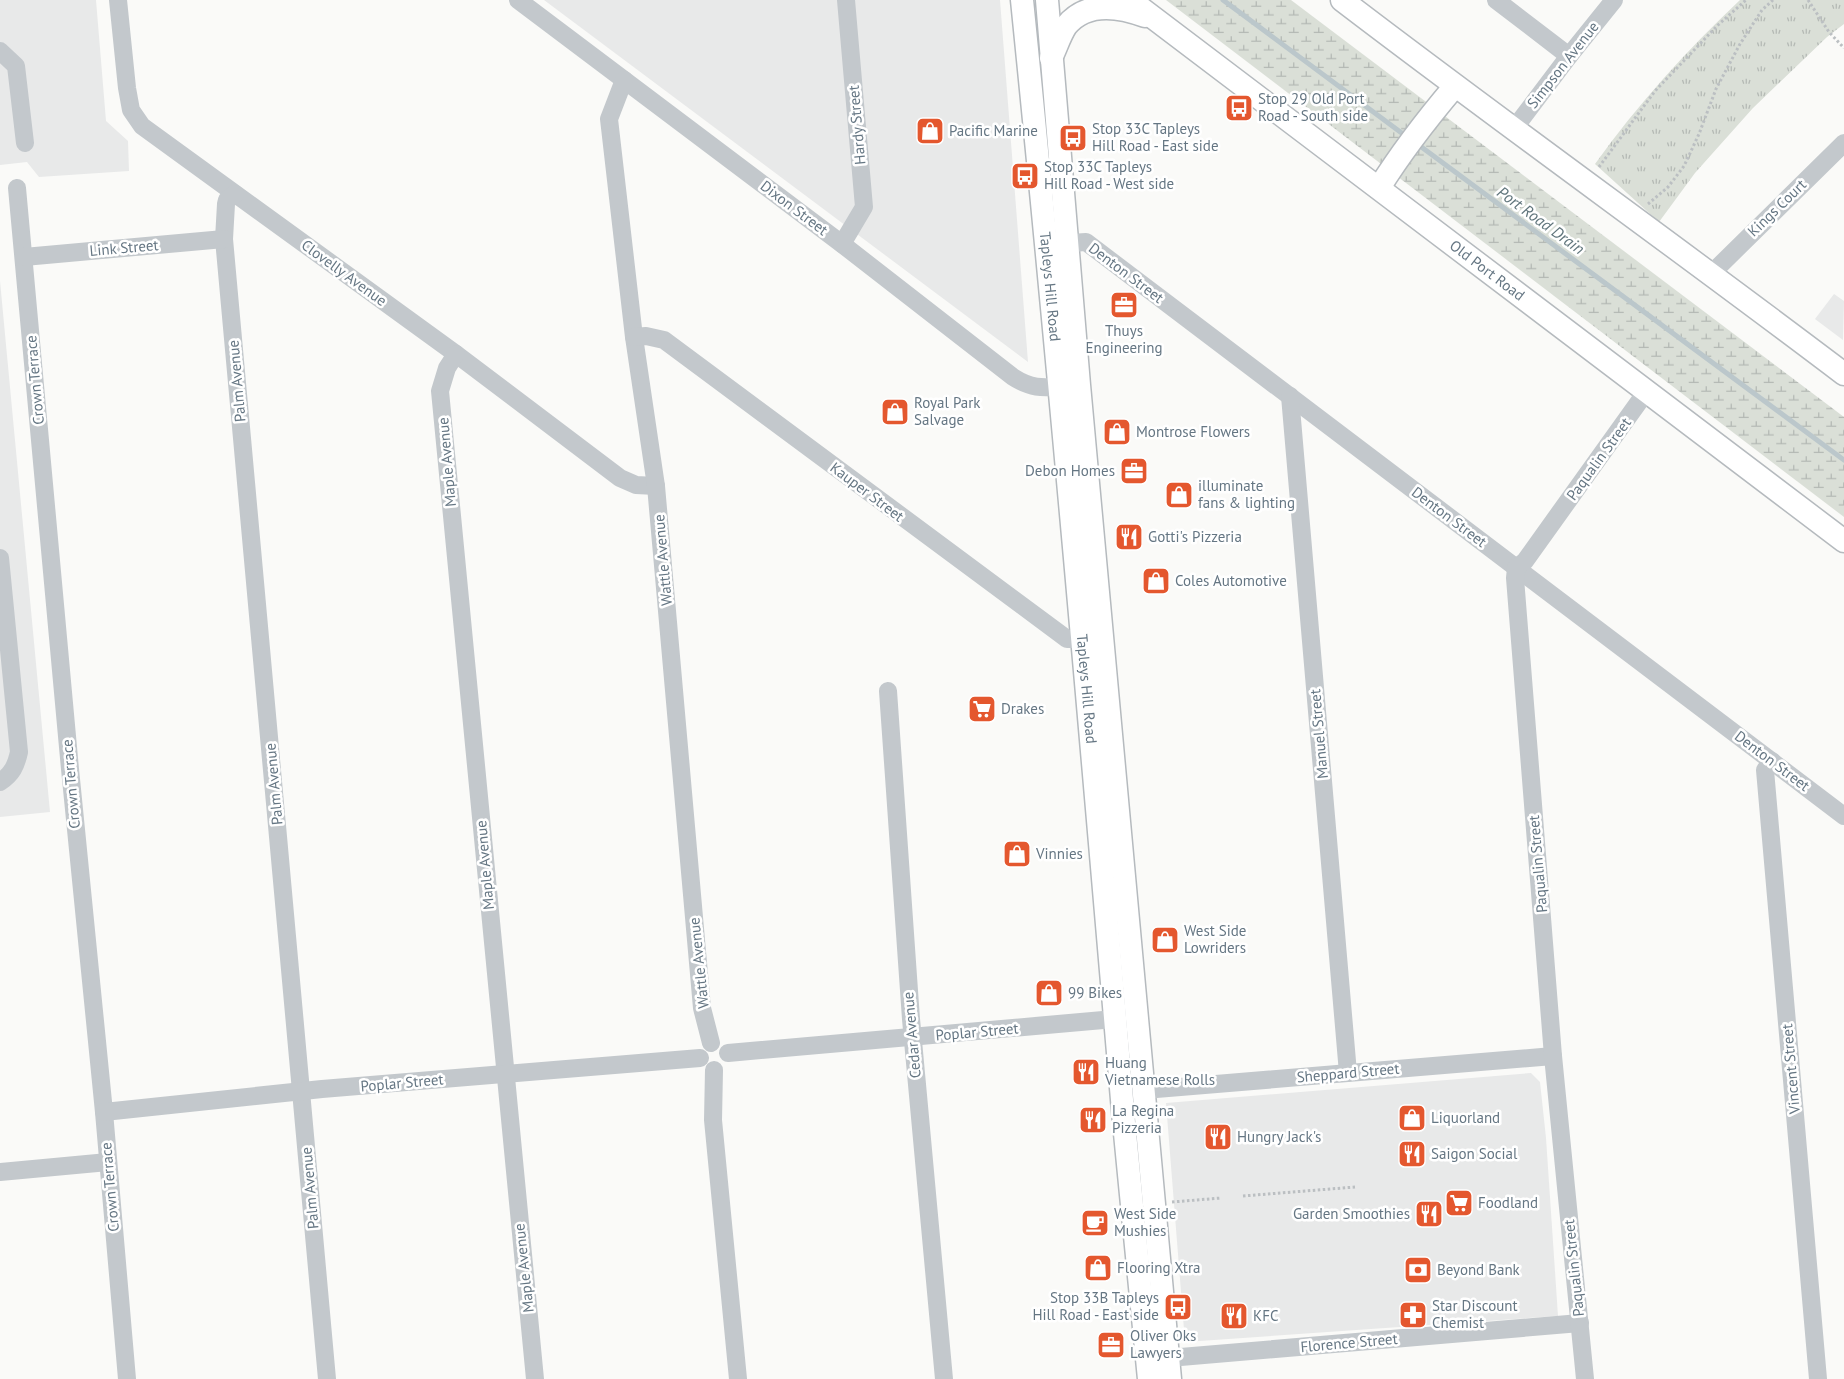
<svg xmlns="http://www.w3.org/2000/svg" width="1844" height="1379" viewBox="0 0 1844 1379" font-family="'PT Sans',sans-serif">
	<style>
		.built { fill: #e8e9e9 }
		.grass { fill: url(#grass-tufts) }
		.wetland { fill: url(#wetland-marsh) }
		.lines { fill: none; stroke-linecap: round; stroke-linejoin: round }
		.stream { stroke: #bbc7cb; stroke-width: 5 }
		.major-casing { stroke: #b5babe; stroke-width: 25 }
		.path { stroke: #bbbfc2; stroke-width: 3; stroke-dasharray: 2.5 2.5; stroke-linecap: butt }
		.minor { stroke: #c3c8cc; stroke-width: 18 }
		.major { stroke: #fff; stroke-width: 22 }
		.labels { text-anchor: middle; stroke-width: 5; stroke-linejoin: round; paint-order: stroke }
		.street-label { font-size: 15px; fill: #657683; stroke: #fff }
		.poi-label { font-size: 15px; fill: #657683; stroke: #fff; text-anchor: start }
		.water-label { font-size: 16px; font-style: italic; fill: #60757c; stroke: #fff }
	</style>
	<defs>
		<pattern id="grass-tufts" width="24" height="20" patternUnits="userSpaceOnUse" patternTransform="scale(1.25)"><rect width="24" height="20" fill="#dadfd7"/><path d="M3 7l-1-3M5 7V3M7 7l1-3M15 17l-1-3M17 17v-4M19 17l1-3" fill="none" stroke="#b4b9b4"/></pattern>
		<pattern id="wetland-marsh" width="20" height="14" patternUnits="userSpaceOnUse" patternTransform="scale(1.25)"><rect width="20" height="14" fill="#dadfd7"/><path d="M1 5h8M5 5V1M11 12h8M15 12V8" fill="none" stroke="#b4b9b4"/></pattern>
	</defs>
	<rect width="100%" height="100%" fill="#fafaf8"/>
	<g class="built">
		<path d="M0,0H96L106,121L128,141L129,171L39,177L27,162L0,165Z"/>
		<path d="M544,0H1000L1028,362Z"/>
		<path d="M0,281L50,812L0,817Z"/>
		<path d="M1834,294L1844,301L1843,340L1815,319Z"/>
		<path d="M1531,1073L1540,1082L1546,1138L1558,1316L1185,1342L1166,1103Z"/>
	</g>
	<path class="grass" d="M1740,0H1844V24L1827,37L1753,108L1695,173L1659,222L1595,164C1638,104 1687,50 1740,0Z"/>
	<path class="wetland" d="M1166,0H1291L1844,417V517Z"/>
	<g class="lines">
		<g class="stream">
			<path d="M1223,0L1407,137"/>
			<path d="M1416,143L1844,460"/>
		</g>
		<defs>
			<g id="major">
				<path id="s1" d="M1022,0C1060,374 1092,748 1124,1123C1132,1208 1141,1294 1149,1379"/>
				<path d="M1047,0L1079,385L1170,1379"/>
				<path id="s2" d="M1130,0L1844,541"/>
				<path d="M1342,0C1508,127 1678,248 1844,374"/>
				<path d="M1051,58C1056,48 1060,35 1066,26C1086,1 1118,6 1145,16"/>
				<path d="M1379,188C1402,151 1427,119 1455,86"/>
			</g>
		</defs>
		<use href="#major" class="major-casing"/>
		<g class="path">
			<path d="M1808,0L1829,32L1844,48"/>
			<path d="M1599,167L1655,91L1718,25L1746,0"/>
			<path d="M1648,204L1668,187L1684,166L1699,134L1716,89L1740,44L1762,10L1773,0"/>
			<path d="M1243,1196L1355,1187"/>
			<path d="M1172,1202L1221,1198"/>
		</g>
		<g class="minor">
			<path d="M118,0L127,88L131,110L142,126L456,354L620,478L636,485L656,486"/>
			<path d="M518,0L842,244L1013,377C1035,391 1046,387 1071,386"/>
			<path d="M1496,0L1569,56"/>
			<path d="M0,51L16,66L25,143"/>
			<path d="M624,80L609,119L634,337L656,486L702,1008L711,1043"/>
			<path d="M1513,130L1569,56L1614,0"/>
			<path d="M17,188L70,769L104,1112L127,1379"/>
			<path d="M235,194L227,200L226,204L224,239L327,1379"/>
			<path d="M842,244L864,207L846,0"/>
			<path d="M1055,244L1086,242L1844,816"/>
			<path d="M24,257L224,239"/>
			<path d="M1711,274L1844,143"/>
			<path d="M634,337L646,336L664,340L1063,636L1067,639H1094"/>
			<path d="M456,354L447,368L440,391L535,1379"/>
			<path d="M1290,396L1348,1073"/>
			<path d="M0,558L19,752C16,766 12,774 0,782"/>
			<path d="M888,691L911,1019L944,1379"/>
			<path d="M1772,761L1765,770L1818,1379"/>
			<path d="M728,1053L1126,1018"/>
			<path d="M714,1070L713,1120L738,1379"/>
			<path d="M1144,1090L1553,1056"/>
			<path d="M104,1112L322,1089L700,1058"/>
			<path d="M0,1172L108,1162"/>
			<path d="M1157,1359L1580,1323"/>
			<path d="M1585,1379L1553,1056L1515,578L1516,568L1525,561L1646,392"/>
		</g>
		<use href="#major" class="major"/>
	</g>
	<defs>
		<symbol id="bus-square" viewBox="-11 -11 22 22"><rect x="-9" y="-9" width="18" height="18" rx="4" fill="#e4572e" stroke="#fff"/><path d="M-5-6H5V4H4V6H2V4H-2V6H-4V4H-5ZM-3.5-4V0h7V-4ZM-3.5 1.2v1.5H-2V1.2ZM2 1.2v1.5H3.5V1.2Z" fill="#fff"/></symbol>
		<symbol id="shop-square" viewBox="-11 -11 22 22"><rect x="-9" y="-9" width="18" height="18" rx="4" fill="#e4572e" stroke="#fff"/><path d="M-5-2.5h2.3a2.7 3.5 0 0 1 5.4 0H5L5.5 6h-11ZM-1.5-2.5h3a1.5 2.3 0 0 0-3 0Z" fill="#fff"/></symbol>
		<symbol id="office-square" viewBox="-11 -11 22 22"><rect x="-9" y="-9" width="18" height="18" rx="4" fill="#e4572e" stroke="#fff"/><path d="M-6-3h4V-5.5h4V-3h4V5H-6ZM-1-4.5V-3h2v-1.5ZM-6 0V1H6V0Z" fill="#fff"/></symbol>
		<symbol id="restaurant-square" viewBox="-11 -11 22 22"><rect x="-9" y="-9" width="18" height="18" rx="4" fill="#e4572e" stroke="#fff"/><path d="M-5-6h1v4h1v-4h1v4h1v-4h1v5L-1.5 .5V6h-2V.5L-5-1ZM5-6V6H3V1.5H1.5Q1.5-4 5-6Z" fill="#fff"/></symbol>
		<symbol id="supermarket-square" viewBox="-11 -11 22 22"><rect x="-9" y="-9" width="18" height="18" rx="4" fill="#e4572e" stroke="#fff"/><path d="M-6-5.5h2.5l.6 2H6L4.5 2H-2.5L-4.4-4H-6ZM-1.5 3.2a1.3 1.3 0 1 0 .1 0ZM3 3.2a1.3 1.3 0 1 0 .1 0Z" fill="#fff"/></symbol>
		<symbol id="cafe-square" viewBox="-11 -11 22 22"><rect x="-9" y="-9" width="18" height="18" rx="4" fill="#e4572e" stroke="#fff"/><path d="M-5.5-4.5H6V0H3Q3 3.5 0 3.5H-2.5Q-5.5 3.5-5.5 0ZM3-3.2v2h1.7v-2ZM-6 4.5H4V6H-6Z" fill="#fff"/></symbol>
		<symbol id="bank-square" viewBox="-11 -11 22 22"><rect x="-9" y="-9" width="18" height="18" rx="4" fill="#e4572e" stroke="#fff"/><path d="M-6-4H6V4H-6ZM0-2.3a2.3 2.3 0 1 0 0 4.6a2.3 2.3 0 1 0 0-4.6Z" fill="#fff"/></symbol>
		<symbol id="pharmacy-square" viewBox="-11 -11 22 22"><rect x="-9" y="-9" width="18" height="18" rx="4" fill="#e4572e" stroke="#fff"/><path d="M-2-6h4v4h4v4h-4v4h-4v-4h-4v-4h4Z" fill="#fff"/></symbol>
	</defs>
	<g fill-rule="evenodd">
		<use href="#bus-square" x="1223" y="92" width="32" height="32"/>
		<use href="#shop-square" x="914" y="115" width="32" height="32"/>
		<use href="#bus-square" x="1057" y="122" width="32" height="32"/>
		<use href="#bus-square" x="1009" y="160" width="32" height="32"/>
		<use href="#office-square" x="1108" y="289" width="32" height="32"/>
		<use href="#shop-square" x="879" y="396" width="32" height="32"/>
		<use href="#shop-square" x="1101" y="416" width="32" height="32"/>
		<use href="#office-square" x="1118" y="455" width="32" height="32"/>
		<use href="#shop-square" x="1163" y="479" width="32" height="32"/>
		<use href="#restaurant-square" x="1113" y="521" width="32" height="32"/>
		<use href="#shop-square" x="1140" y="565" width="32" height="32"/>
		<use href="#supermarket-square" x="966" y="693" width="32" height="32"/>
		<use href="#shop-square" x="1001" y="838" width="32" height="32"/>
		<use href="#shop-square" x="1149" y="924" width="32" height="32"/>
		<use href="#shop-square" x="1033" y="977" width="32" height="32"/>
		<use href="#restaurant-square" x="1070" y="1056" width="32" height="32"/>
		<use href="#shop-square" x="1396" y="1102" width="32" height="32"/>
		<use href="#restaurant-square" x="1077" y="1104" width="32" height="32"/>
		<use href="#restaurant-square" x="1202" y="1121" width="32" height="32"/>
		<use href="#restaurant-square" x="1396" y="1138" width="32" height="32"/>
		<use href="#supermarket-square" x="1443" y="1187" width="32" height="32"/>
		<use href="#restaurant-square" x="1413" y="1198" width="32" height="32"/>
		<use href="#cafe-square" x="1079" y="1207" width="32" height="32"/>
		<use href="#shop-square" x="1082" y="1252" width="32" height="32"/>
		<use href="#bank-square" x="1402" y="1254" width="32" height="32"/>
		<use href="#bus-square" x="1162" y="1291" width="32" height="32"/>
		<use href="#pharmacy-square" x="1397" y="1299" width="32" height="32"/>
		<use href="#restaurant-square" x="1218" y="1300" width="32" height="32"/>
		<use href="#office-square" x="1095" y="1329" width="32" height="32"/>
	</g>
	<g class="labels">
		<g class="street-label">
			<text transform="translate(1563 65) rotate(-52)" y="5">Simpson Avenue</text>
			<text transform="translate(857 125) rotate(-95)" y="5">Hardy Street</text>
			<text transform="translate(794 208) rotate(37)" y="5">Dixon Street</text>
			<text transform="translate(1777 208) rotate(-44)" y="5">Kings Court</text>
			<text transform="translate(124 248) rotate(-5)" y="5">Link Street</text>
			<text dy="5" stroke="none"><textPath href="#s2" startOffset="448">Old Port Road</textPath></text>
			<text transform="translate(344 273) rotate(36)" y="5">Clovelly Avenue</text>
			<text transform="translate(1126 273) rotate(37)" y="5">Denton Street</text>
			<text dy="5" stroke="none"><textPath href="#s1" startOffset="288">Tapleys Hill Road</textPath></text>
			<text transform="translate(35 380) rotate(-95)" y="5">Crown Terrace</text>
			<text transform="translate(237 381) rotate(-95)" y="5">Palm Avenue</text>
			<text transform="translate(1599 459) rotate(-54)" y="5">Paqualin Street</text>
			<text transform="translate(447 462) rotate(-95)" y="5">Maple Avenue</text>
			<text transform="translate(867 492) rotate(37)" y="5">Kauper Street</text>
			<text transform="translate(1449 517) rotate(37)" y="5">Denton Street</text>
			<text transform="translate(663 560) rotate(-95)" y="5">Wattle Avenue</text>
			<text dy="5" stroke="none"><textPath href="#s1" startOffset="692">Tapleys Hill Road</textPath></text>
			<text transform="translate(1319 734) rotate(-95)" y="5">Manuel Street</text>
			<text transform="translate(1772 761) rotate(37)" y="5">Denton Street</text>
			<text transform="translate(71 784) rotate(-95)" y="5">Crown Terrace</text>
			<text transform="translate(274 784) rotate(-95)" y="5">Palm Avenue</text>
			<text transform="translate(1538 864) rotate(-95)" y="5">Paqualin Street</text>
			<text transform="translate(485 865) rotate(-95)" y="5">Maple Avenue</text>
			<text transform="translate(699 963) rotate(-96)" y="5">Wattle Avenue</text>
			<text transform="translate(977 1032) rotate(-5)" y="5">Poplar Street</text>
			<text transform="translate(912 1035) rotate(-95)" y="5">Cedar Avenue</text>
			<text transform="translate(1791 1069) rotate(-95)" y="5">Vincent Street</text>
			<text transform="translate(1348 1073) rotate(-5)" y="5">Sheppard Street</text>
			<text transform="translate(402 1083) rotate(-5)" y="5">Poplar Street</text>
			<text transform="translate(110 1187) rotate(-95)" y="5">Crown Terrace</text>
			<text transform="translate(310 1188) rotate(-95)" y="5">Palm Avenue</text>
			<text transform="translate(524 1268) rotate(-96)" y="5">Maple Avenue</text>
			<text transform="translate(1574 1268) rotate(-96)" y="5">Paqualin Street</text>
			<text transform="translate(1349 1343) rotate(-5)" y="5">Florence Street</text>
		</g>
		<g class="poi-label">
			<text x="1258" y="104">Stop 29 Old Port<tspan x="1258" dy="17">Road - South side</tspan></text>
			<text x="1092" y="134">Stop 33C Tapleys<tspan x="1092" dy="17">Hill Road - East side</tspan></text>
			<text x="949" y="136">Pacific Marine</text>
			<text x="1044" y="172">Stop 33C Tapleys<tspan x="1044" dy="17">Hill Road - West side</tspan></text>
			<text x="1124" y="336" text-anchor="middle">Thuys<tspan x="1124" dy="17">Engineering</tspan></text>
			<text x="914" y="408">Royal Park<tspan x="914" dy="17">Salvage</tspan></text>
			<text x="1136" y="437">Montrose Flowers</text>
			<text x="1115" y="476" text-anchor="end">Debon Homes</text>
			<text x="1198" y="491">illuminate<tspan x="1198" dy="17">fans &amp; lighting</tspan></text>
			<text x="1148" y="542">Gotti's Pizzeria</text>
			<text x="1175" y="586">Coles Automotive</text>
			<text x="1001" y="714">Drakes</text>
			<text x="1036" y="859">Vinnies</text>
			<text x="1184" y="936">West Side<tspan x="1184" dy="17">Lowriders</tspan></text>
			<text x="1068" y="998">99 Bikes</text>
			<text x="1105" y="1068">Huang<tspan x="1105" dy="17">Vietnamese Rolls</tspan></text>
			<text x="1112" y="1116">La Regina<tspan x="1112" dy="17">Pizzeria</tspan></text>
			<text x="1431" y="1123">Liquorland</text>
			<text x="1237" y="1142">Hungry Jack's</text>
			<text x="1431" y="1159">Saigon Social</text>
			<text x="1478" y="1208">Foodland</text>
			<text x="1114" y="1219">West Side<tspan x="1114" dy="17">Mushies</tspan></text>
			<text x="1410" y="1219" text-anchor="end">Garden Smoothies</text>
			<text x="1117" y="1273">Flooring Xtra</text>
			<text x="1437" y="1275">Beyond Bank</text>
			<text x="1159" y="1303" text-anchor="end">Stop 33B Tapleys<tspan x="1159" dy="17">Hill Road - East side</tspan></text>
			<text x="1432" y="1311">Star Discount<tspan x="1432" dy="17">Chemist</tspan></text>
			<text x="1253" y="1321">KFC</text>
			<text x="1130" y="1341">Oliver Oks<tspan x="1130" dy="17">Lawyers</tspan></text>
		</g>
		<g class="water-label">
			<text transform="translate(1541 220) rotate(36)" y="6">Port Road Drain</text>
		</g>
	</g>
</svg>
